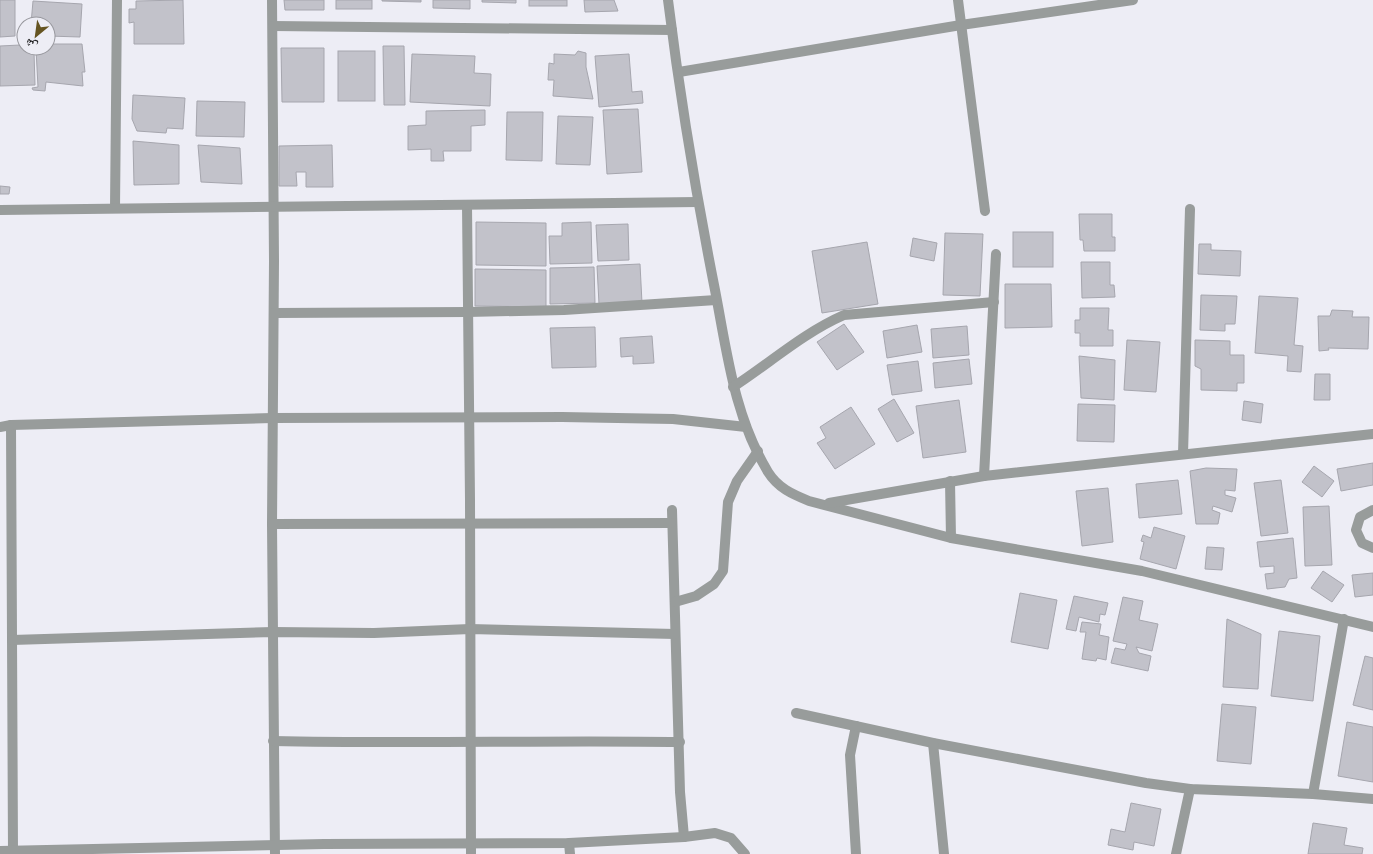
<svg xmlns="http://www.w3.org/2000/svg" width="1373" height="854" viewBox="0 0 1373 854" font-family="'Source Sans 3','Noto Naskh Arabic',sans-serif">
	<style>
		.building { fill: #c2c2ca; stroke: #a6a6ae }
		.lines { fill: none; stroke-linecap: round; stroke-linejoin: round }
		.lane { stroke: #989c9b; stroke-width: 10 }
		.street { stroke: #989c9b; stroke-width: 10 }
	</style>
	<rect width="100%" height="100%" fill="#ededf5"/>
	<g class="building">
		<path d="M0,0H15V36L0,37Z"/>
		<path d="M183,0L184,44H134V22L129,23V9H136V1Z"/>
		<path d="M284,0H324V10H285Z"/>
		<rect x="336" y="0" width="36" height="9"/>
		<path d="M382,0H421V2L382,1Z"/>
		<path d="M433,0H470V9L433,8Z"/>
		<path d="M482,0H516V3L482,2Z"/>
		<rect x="529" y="0" width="38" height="6"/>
		<path d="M584,0H614L618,11L585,12Z"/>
		<path d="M33,1L82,4L80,37L48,36V24H31Z"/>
		<path d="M19,42H24V48H29V52H34L35,85L0,86V46L20,45Z"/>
		<path d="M48,44H82L85,72H82L83,86L46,82L45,91L33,90L32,88L38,87L36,49L32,48H48Z"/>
		<path d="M383,46H404L405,105H384Z"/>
		<path d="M281,48H324V102H282Z"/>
		<rect x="338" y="51" width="37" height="50"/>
		<path d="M578,51L586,53V67L593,99L553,96L554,80H548L549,63L554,64V54L575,55Z"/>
		<path d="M412,54L475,56L474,73L491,74L490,106L410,102Z"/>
		<path d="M629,54L632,92L642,91L643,103L599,107L595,56Z"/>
		<path d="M133,95L185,98L183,129L167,128L166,133L137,131L132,119Z"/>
		<path d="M197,101L245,102L244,137L196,136Z"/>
		<path d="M638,109L642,172L607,174L603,110Z"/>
		<path d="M485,110V125L471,126V151H443L444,161H431V149L408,150V126L426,125V111Z"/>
		<path d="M507,112H543L542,161L506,160Z"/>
		<path d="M558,116L593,117L590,165L556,164Z"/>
		<path d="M133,141L179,145V184L134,185Z"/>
		<path d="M198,145L240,148L242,184L201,182Z"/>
		<path d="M332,145L333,187H306V172H296L297,186H279V146Z"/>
		<path d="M0,186L10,187L9,194H0Z"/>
		<path d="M1079,214H1112V237H1115V251H1084L1083,240H1080Z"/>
		<path d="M476,222L546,223V266L476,265Z"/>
		<path d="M591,222L592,263L550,264L549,236H562V223Z"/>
		<path d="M628,224L629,260L598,261L596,225Z"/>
		<rect x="1013" y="232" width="40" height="35"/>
		<path d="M945,233L983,234L980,296L943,295Z"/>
		<path d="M913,238L937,243L934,261L910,256Z"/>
		<path d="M867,242L878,304L822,313L812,251Z"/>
		<path d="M1199,244H1211V250L1241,251L1240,276L1198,274Z"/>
		<path d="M1081,262H1110V285H1114L1115,297L1082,298Z"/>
		<path d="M640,264L642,303L599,304L597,266Z"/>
		<path d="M594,267L595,303L550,304V268Z"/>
		<path d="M475,269L546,270V307L475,306Z"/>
		<path d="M1005,284H1051L1052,327L1005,328Z"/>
		<path d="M1201,295L1237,296L1235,324H1225V331L1200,330Z"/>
		<path d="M1259,296L1298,298L1294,345L1303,346L1301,372L1287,371L1288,356L1255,353Z"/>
		<path d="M1080,308H1109L1108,330H1113V346H1080V333H1075V320H1080Z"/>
		<path d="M1332,310L1353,311L1352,317H1369L1368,349L1328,348L1329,350L1319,351L1318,316H1330Z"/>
		<path d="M844,324L864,352L837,370L817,342Z"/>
		<path d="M917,325L922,352L887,358L883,331Z"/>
		<path d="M967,326L969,355L933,358L931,329Z"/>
		<path d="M595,327L596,367L552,368L550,328Z"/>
		<path d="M652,336L654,363L633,364V356L621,357L620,338Z"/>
		<path d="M1127,340L1160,342L1156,392L1124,390Z"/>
		<path d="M1195,340L1230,341V355H1244V383H1237V391L1201,390V369L1195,366Z"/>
		<path d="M1079,356L1115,360L1114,400L1081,398Z"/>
		<path d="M969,359L972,384L935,388L933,363Z"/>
		<path d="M918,361L922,391L892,395L887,365Z"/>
		<path d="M1315,374H1330V400H1314Z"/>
		<path d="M894,399L914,433L897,442L878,409Z"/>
		<path d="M959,400L966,452L923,458L916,406Z"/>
		<path d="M1244,401L1263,404L1261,423L1242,420Z"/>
		<path d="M1078,404L1115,405L1114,442L1077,441Z"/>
		<path d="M851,407L875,444L835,469L817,443L826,438L820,427Z"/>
		<path d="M1373,463V485L1341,491L1337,469Z"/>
		<path d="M1314,466L1334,481L1322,497L1302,482Z"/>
		<path d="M1206,468L1237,469L1235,491L1225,490V495L1236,498L1232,512L1213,506L1212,510L1220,513L1218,524H1196L1190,471Z"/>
		<path d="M1178,480L1182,514L1139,518L1136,484Z"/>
		<path d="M1281,480L1288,533L1261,536L1254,483Z"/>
		<path d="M1108,488L1113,542L1082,546L1076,491Z"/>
		<path d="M1329,506L1332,565L1305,566L1303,507Z"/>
		<path d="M1154,527L1185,536L1176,569L1140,559L1144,542L1141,541L1143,535L1151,538Z"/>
		<path d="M1293,538L1297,578L1289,579L1285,587L1267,589L1265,574L1274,573V566L1260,567L1257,542Z"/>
		<path d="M1207,547L1224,548L1222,570L1205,569Z"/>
		<path d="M1323,571L1344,585L1332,602L1311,588Z"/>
		<path d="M1373,573V595L1355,597L1352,575Z"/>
		<path d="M1020,593L1057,600L1048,649L1011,642Z"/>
		<path d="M1074,596L1108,603L1105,615L1100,614L1099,622L1079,617L1076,631L1066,629Z"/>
		<path d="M1123,597L1143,601L1139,620L1158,624L1152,651L1136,647L1139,653L1151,656L1148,671L1111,663L1115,648L1125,650L1127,644L1113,641Z"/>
		<path d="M1227,619L1261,634L1258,689L1223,687Z"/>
		<path d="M1082,622L1101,624L1099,635L1109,637L1106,660L1097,658L1096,661L1082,659L1086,632H1080Z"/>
		<path d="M1279,631L1320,636L1313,701L1271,696Z"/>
		<path d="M1365,656L1373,658V710L1353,705Z"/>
		<path d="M1222,704L1256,707L1251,764L1217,761Z"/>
		<path d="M1347,722L1373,727V782L1338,776Z"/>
		<path d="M1131,803L1161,809L1154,846L1134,842L1133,850L1108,845L1111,829L1125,832Z"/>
		<path d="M1313,823L1347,828L1344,845L1363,848L1362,854H1308Z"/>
	</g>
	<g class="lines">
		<path class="lane" d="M856,726L850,755L856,854"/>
		<g class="street">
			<path d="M272,0L274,261L272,524L275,854"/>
			<path d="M668,0C680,97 696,194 715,290C727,352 734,416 768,472C778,488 792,494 809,501L951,538L1142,571L1373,627"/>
			<path d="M958,0L985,211"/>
			<path d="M273,26L672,30"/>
			<path d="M679,72L961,25L1133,0"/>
			<path d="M467,205L470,500L471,854"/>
			<path d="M115,208L117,0"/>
			<path d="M0,210L698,202"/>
			<path d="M274,313L467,312L564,310L716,300"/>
			<path d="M733,387C770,363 803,333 844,315L994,302"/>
			<path d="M11,425L13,851"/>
			<path d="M0,427L11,425L272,418L562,417L673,419L746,427"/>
			<path d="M1183,454L1190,209"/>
			<path d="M984,476L996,254"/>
			<path d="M950,481L951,538"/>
			<path d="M829,503L984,476L1373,434"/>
			<path d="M672,510L680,792L684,837"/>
			<path d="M1373,510L1360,517L1356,530L1362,543L1373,548"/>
			<path d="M272,524L671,523"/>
			<path d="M675,602L696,596L714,584L723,571L728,502L737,481L758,451"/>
			<path d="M12,640L273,632L374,633L470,629L675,634"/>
			<path d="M796,713L933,743L1146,783L1190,789L1313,794L1373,799"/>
			<path d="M273,741C409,744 544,740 680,742"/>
			<path d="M933,743L944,854"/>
			<path d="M1313,794L1344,619"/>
			<path d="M569,843L570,854"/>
			<path d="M0,851L324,844L569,843L684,837L715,833L731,838L745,854"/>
			<path d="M1176,854L1190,789"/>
		</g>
	</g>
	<g transform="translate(36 36) rotate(209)"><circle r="19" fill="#ededf5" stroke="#98989e"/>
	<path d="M0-3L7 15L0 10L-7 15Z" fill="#655421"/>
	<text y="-6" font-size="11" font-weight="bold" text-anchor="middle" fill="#19191b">ش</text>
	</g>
</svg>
